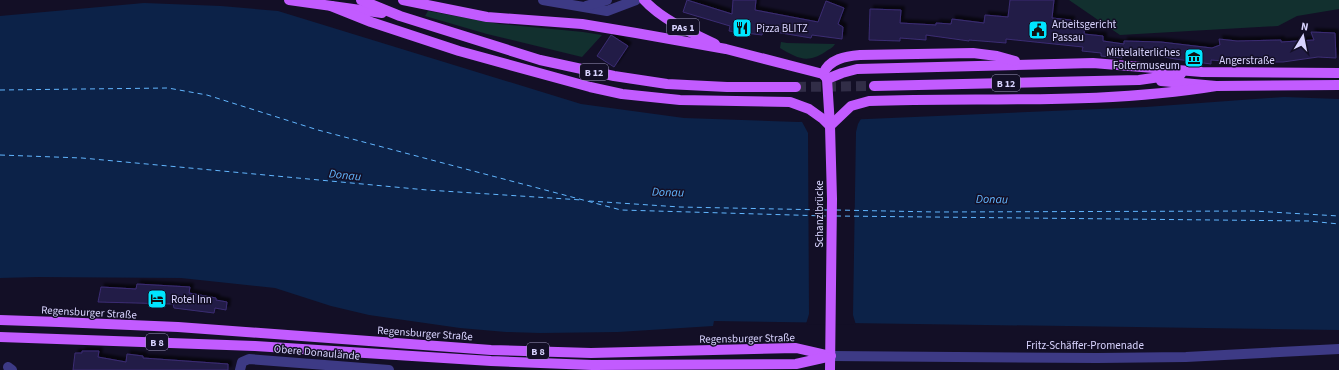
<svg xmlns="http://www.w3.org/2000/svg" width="1339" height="370" viewBox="0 0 1339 370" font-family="'Source Sans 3',sans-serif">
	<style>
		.green { fill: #12302f }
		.water { fill: #0c2248 }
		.pier { fill: #130f26 }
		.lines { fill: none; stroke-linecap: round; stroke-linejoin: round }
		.ferry { stroke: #62b6ff; stroke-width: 1; stroke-dasharray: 5 4; stroke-linecap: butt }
		.building { fill: #241b47; stroke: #3b2d73; filter: url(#shadow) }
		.primary-tunnel { stroke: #312d47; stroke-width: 10; stroke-dasharray: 10 5; stroke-linecap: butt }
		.street { stroke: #3d3a85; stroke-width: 10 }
		.primary { stroke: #c25bff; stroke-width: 10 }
		.primary-bridge { stroke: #c25bff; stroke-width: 10 }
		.labels { text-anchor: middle; stroke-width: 3; stroke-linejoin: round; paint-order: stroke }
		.shield { fill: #130f26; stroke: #9e99be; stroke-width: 1 }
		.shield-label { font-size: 10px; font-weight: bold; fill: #d9d4ff }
		.poi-label { font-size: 11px; fill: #d9d4ff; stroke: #130f26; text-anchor: start }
		.street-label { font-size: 11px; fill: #d9d4ff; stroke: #130f26 }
		.water-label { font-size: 12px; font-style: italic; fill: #62b6ff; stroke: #130f26 }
	</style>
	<defs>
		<filter id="shadow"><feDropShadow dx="3.5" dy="-3.5" stdDeviation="1" flood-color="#0009"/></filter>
	</defs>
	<rect width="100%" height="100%" fill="#130f26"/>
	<g class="green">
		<path d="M1069,0H1339V9L1297,16L1278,26L1120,35Z"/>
		<path d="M428,11L499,24L583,32L602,35L582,57L487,34L425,16Z"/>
		<path d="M781,42L787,43L835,44C833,48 829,49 825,52C807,64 797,58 780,48Z"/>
	</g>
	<path class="water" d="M144,3L221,6L278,11L581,104L684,118L798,122L1146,107L1284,97L1339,99V330L714,321L713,326L618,332L540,333L506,332L460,328L369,315L331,306L275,288L181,278L37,277L0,278V16Z"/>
	<path class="pier" d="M862,117L858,124L856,132L853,315L856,325L806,324L809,314L808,133L801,120Z"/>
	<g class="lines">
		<g class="ferry">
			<path d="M0,90L168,88L207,95L318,130L621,210L827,216"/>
			<path d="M0,155L82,158L427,190L582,200"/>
			<path d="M589,201L680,207L827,210"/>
			<path d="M836,210L936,212L1253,211L1339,216"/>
			<path d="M836,216L1309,221L1339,224"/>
		</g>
	</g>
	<g class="building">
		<path d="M687,0L732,14L733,0H756L755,10L818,22L826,1L844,8L838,24L843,27L842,39L812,35L811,38L763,30L762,35L729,31L730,26L683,12Z"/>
		<path d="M1010,0H1054L1052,18L1071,20V25L1085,26L1084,34L1103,36V41L1124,44V41L1161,42L1212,48L1220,45L1219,39L1237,41L1281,40V42L1314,40L1311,32L1335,33L1336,58L1318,57L1283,62H1237L1211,60V64L1175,59L1160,56L1122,55V58L1101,56V53L1082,51L1083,47L1006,39V43L969,40V41L926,35V40L900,38V41L869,40L870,9L901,10L900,23L936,25V23L951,24L952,19L984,23L985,15L1008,17Z"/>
		<path d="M611,35L628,46L614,67L597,56Z"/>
		<path d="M137,284L190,287L189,293L216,298V300L227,302L226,310L215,308L214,313L174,308L173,304L98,302L101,287L136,289Z"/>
		<path d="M82,351H99L98,357L126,362L127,354L143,356V358L228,364V370H73L75,353H82Z"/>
	</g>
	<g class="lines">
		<path class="primary-tunnel" d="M796,87L874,86"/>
		<g class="street">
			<path d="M543,0L607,11L636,0"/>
			<path d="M586,6L607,0"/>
			<path d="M831,356L1097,358L1186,357L1339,349"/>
			<path d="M8,367L12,370"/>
			<path d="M240,370L242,362L249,359L389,370"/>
		</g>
		<g class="primary">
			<path d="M289,0L382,13"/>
			<path d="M361,0L400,16L540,60L614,76L667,84L727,87H796"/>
			<path d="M403,0L487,17L582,24L636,33L726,49L823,74"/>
			<path d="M644,0C661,19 692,33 715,44"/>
			<path d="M331,6L371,22L459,51L590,87L622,94L680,100L790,102L809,109L823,119L830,126"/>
			<path d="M823,74L827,79L842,73L857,69L1093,63L1202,72L1339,73"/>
			<path d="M823,74C829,59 846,56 860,55L973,53L997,56L1015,61"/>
			<path d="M1161,81L1216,86L1339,85"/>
			<path d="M874,86L1139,80L1181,74"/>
			<path d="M830,126L851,106L869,101C985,97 1101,105 1216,86"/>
			<path d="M830,126L832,199L830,370"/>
			<path d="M0,320L59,322L178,327L491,350L591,353L796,348L831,356"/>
			<path d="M0,337L255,346L491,361L592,365L796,364L827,357"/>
		</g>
		<path class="primary-bridge" d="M827,79L830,126"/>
	</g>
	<defs>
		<symbol id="restaurant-square" viewBox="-11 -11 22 22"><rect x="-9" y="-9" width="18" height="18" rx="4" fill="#00e5ff" stroke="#130f26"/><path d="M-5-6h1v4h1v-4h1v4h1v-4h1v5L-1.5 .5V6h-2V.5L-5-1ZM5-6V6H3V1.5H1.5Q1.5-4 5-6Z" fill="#111"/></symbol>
		<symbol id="civic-square" viewBox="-11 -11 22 22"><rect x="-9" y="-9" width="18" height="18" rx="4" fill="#00e5ff" stroke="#130f26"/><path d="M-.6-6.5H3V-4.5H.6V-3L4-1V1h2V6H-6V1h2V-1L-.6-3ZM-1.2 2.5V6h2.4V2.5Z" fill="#111"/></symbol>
		<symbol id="museum-square" viewBox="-11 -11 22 22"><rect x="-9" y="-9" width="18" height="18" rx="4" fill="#00e5ff" stroke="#130f26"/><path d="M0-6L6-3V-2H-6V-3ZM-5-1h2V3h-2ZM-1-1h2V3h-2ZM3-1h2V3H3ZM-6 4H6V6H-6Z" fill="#111"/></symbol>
		<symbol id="hotel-square" viewBox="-11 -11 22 22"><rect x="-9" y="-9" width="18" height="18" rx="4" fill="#00e5ff" stroke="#130f26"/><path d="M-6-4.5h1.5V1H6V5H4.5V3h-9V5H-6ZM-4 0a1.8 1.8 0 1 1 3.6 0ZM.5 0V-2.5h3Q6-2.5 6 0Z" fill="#111"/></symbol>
	</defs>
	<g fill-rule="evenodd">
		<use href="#restaurant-square" x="731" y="17" width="22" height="22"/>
		<use href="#civic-square" x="1027" y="19" width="22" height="22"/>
		<use href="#museum-square" x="1183" y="47" width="22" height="22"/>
		<use href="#hotel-square" x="146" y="288" width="22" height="22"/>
	</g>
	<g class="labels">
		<g class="shield">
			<rect x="667" y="19" width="32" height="16" rx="3"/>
			<rect x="580" y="64" width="28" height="16" rx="3"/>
			<rect x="992" y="75" width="28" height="16" rx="3"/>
			<rect x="146" y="334" width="22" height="16" rx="3"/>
			<rect x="527" y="343" width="22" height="16" rx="3"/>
		</g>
		<g class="shield-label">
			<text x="683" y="31">PAs 1</text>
			<text x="594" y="76">B 12</text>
			<text x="1006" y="87">B 12</text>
			<text x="157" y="346">B 8</text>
			<text x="538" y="355">B 8</text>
		</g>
		<g class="poi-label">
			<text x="1052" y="28">Arbeitsgericht<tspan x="1052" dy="13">Passau</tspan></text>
			<text x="756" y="32">Pizza BLITZ</text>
			<text x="1180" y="56" text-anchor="end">Mittelalterliches<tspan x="1180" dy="13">Foltermuseum</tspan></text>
			<text x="171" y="303">Rotel Inn</text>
		</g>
		<g class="street-label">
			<text x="1247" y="64">Angerstraße</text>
			<text transform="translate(819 214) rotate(-90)" y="4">Schanzlbrücke</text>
			<text transform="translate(89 312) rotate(3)" y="4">Regensburger Straße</text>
			<text transform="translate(425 333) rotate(4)" y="4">Regensburger Straße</text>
			<text transform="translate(747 338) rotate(-1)" y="4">Regensburger Straße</text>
			<text x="1085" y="349">Fritz-Schäffer-Promenade</text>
			<text transform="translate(317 352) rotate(5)" y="4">Obere Donaulände</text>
		</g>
		<g class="water-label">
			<text transform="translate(345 175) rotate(6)" y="4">Donau</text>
			<text transform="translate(668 192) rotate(2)" y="4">Donau</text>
			<text transform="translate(992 199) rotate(1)" y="4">Donau</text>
		</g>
	</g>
	<g transform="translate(1303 36) rotate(10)" stroke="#130f26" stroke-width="3" paint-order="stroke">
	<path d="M0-3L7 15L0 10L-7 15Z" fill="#d9d4ff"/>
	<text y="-6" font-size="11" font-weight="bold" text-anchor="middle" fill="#d9d4ff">N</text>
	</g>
</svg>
